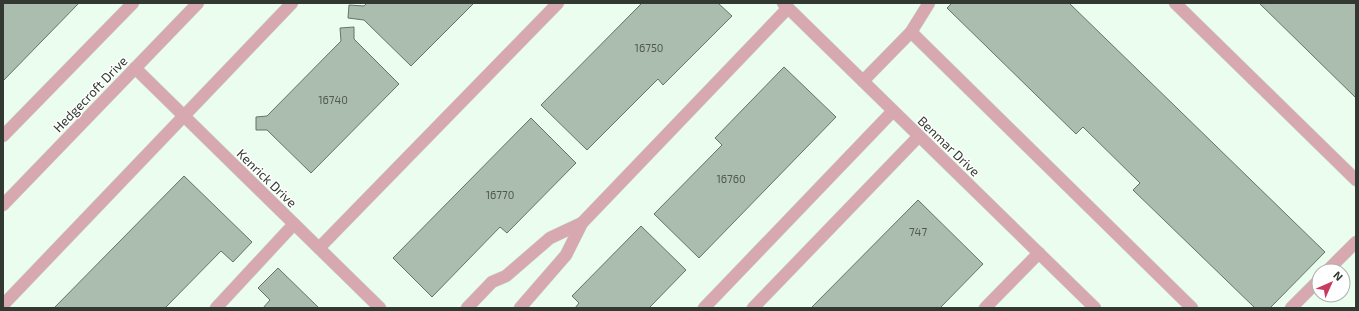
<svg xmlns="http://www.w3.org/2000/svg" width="1359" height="311" viewBox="0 0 1359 311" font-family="'Exo 2',sans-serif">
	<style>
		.building { fill: #abbdaf; stroke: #647567 }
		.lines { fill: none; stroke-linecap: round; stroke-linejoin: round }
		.minor-casing { stroke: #c9dacc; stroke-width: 13 }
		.minor { stroke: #d7a8af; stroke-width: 12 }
		.labels { text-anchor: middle; stroke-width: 3; stroke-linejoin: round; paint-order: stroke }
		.number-label { font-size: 11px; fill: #505a52 }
		.street-label { font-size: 13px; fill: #323933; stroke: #fff }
	</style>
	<rect width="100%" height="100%" fill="#eafdee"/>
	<g class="building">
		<path d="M3,3H79L3,81Z"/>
		<path d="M367,3H474L411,66L364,20L348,18L349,5L364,6Z"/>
		<path d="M642,3H718L732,16L663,85L658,79L587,150L541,105Z"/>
		<path d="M952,3H1069L1325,252L1270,308H1255L1133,190L1140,183L1083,127L1076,134L947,8Z"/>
		<path d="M1259,3H1356V98Z"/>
		<path d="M354,27V39L399,84L311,173L267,130H256V117L267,116L341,41L340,28Z"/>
		<path d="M784,67L836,117L699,258L654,214L722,145L715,138Z"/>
		<path d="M531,118L576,163L507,233L500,227L432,297L393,258Z"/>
		<path d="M184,176L252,242L233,262L221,251L165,308H54Z"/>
		<path d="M918,200L983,264L940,308H811Z"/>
		<path d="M641,226L686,270L649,308H575L579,303L572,296Z"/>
		<path d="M278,268L319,308H263L270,300L258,288Z"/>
	</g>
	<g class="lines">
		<defs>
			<g id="minor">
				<path d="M783,3L1095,308"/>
				<path d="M1175,3L1356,180"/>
				<path d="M911,32L1192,308"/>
				<path d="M135,68L380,308"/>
				<path d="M863,81L911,32L929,3"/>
				<path d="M3,136L133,3"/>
				<path d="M3,205L198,3"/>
				<path d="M319,248L558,3"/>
				<path d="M1327,271L1356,242"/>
				<path d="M3,305L292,3"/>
				<path d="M216,308L294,224"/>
				<path d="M467,308L492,282L506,276L550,238L582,223"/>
				<path d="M520,308L566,255L582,223L788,8"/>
				<path d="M704,308L893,111"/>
				<path d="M753,308L919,136"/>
				<path d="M985,308L1039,253"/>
				<path d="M1291,308L1319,280"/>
			</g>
		</defs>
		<use href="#minor" class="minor-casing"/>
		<use href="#minor" class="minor"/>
	</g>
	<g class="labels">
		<g class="number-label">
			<text x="649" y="52">16750</text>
			<text x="333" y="104">16740</text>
			<text x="731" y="183">16760</text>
			<text x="500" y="199">16770</text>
			<text x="918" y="236">747</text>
		</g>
		<g class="street-label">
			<text transform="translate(90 94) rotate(-46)" y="5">Hedgecroft Drive</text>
			<text transform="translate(949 146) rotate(44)" y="5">Benmar Drive</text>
			<text transform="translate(267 178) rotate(44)" y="5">Kenrick Drive</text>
		</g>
	</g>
	<rect width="1359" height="311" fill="none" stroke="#323933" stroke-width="8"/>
	<g transform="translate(1331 283) rotate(45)"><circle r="19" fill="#ffffff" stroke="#adb0ad"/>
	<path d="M0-3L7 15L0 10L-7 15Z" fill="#c93a60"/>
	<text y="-6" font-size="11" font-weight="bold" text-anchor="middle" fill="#323933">N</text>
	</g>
</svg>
